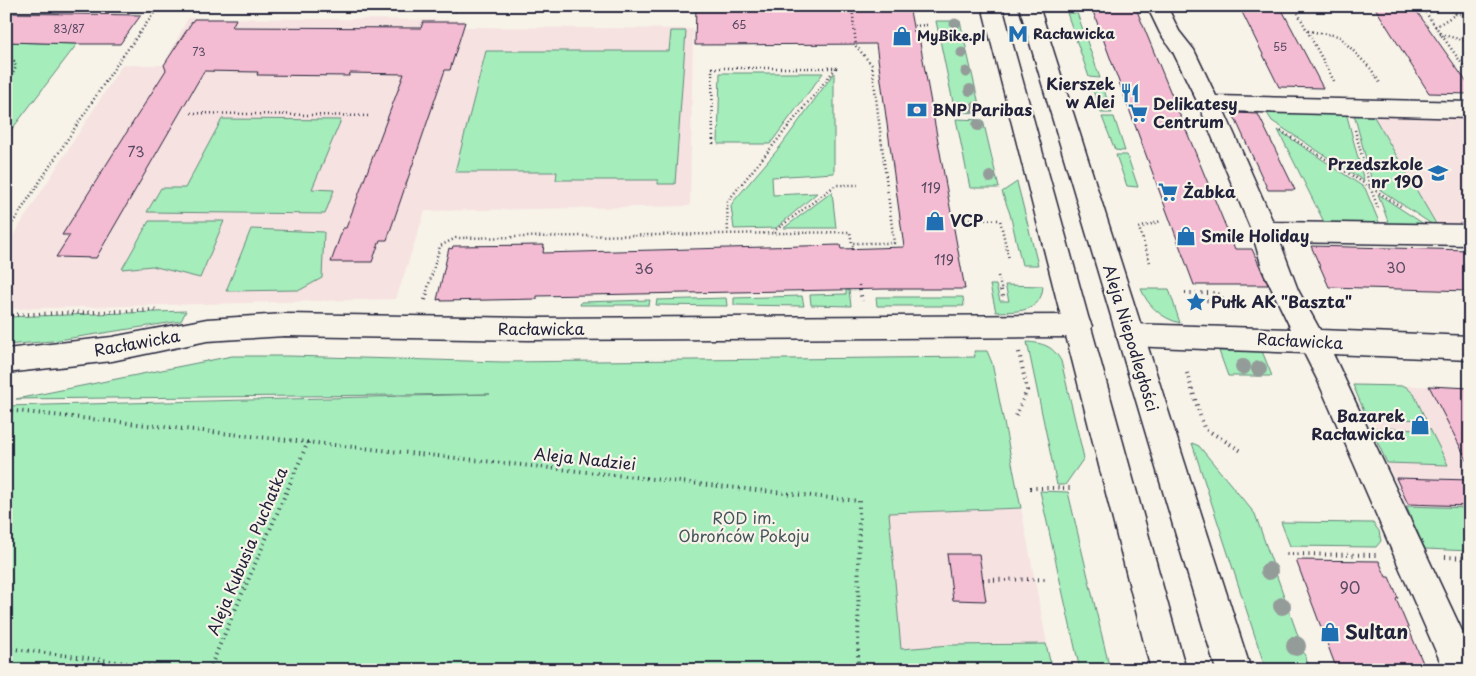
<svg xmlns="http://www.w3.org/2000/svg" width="1476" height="676" viewBox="0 0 1476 676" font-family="'Playpen Sans',sans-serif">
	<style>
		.built { fill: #f6e2e1 }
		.green { fill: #a5edbb; stroke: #64887b }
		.building { fill: #f4bcd2; stroke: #22223b }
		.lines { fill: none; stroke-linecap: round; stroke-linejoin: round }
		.minor-casing { stroke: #22223b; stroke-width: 3 }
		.major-casing { stroke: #22223b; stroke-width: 3 }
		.path-far1 { stroke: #22223b; stroke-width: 2.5; stroke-dasharray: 1 3; stroke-linecap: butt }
		.path { stroke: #22223b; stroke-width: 4; stroke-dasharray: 1 4.5; stroke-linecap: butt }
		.minor { fill: #f7f3e8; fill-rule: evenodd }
		.major { fill: #f7f3e8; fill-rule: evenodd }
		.tree { fill: #949c9a }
		.labels { text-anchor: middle; stroke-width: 4.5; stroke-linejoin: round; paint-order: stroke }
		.far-number-label { font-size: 11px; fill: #564861 }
		.far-poi-label { font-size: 14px; font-weight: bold; fill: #22223b; stroke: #f7f3e8; text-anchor: start }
		.number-label { font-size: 14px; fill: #564861 }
		.poi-label { font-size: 16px; font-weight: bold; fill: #22223b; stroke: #f7f3e8; text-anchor: start }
		.street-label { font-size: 16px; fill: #22223b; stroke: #f7f3e8 }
		.park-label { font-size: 16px; fill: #43555b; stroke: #f7f3e8 }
		.near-number-label { font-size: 16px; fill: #564861 }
		.near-poi-label { font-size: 19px; font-weight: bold; fill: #22223b; stroke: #f7f3e8; text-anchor: start }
	</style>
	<rect width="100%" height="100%" fill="#f7f3e8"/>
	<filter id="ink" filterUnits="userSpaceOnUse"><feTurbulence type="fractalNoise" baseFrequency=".02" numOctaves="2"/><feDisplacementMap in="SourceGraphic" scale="10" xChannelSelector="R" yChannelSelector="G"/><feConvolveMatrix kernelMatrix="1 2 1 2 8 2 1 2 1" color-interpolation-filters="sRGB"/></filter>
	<g filter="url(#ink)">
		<g class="built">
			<path d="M188,18L466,20L464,27L693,29L690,206L425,211L396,299L6,309V247L122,65H164Z"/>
			<path d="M1373,115L1470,118V229H1439Z"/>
			<path d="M1353,385L1470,387V508L1406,506Z"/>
			<path d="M1021,508L1052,670L950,645L901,649L888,513Z"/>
		</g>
		<g class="green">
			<path d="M1067,13H1077L1100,78L1089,77Z"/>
			<path d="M936,21H960L981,113L955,112Z"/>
			<path d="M671,31H686L675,184H658V180H556L557,172H455L486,51H669Z"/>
			<path d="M6,42L77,44L6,137Z"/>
			<path d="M720,73H823L770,144H718Z"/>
			<path d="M834,73V173L772,177L773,195L817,193L776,228L734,229L731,206L733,202L780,147Z"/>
			<path d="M1090,82H1101L1112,113H1101Z"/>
			<path d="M1267,113L1344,114L1347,116L1364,181L1272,121Z"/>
			<path d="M1354,114L1373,115L1439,229L1373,185Z"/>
			<path d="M1102,117H1114L1125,151L1115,150Z"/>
			<path d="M222,119L341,120L312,189L334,190L325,214L147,212L161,188H185Z"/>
			<path d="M956,119L983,120L999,188H970Z"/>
			<path d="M1278,130L1365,188L1381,227L1326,226Z"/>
			<path d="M1116,155H1127L1138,187L1127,186Z"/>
			<path d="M1017,182L1038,265H1022L1010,214L1002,192Z"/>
			<path d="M832,192L836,228H784Z"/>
			<path d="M1378,194L1430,228L1390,227Z"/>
			<path d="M149,221H224L200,278L152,266L122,269Z"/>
			<path d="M251,229L324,232L322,278L300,290L226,291Z"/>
			<path d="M990,285H996L1000,301H1009L1005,285L1043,286C1041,314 1017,311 996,312Z"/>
			<path d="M1141,289H1169L1180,323C1161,318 1148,306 1141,289Z"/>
			<path d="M846,290H849L851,306L811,305L810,295L846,294Z"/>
			<path d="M802,296L804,306L734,305V298Z"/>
			<path d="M876,297H963L964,306H877Z"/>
			<path d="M726,298L727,306L656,305L657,300Z"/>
			<path d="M650,300L649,305H580L581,302Z"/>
			<path d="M186,311L181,321L52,341L6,345V317Z"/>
			<path d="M1027,342C1043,343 1053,346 1061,361L1084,458L1065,485H1057Z"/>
			<path d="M974,351H987L992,363L1021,508L889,513L901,649L950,645L1046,644L1052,670H6V406L490,394L16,399L232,356H289L503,362L975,357Z"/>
			<path d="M1219,351H1262L1272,376H1228Z"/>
			<path d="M1353,385L1405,386L1414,394L1426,420L1367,418Z"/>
			<path d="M1371,428L1430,429L1448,465L1387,463Z"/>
			<path d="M1192,443L1199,446L1255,514L1310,670H1266Z"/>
			<path d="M1040,491L1068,492L1110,670H1080Z"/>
			<path d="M1406,506L1470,508V551L1425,549Z"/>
			<path d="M1281,522L1373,523L1379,531L1381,541L1376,547L1290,546Z"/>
		</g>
		<g class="building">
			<path d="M696,6H909L914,32H918L965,289H885L537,296V299L441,301V299L437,300L449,248L452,249L453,246L544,245L543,253L840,245L841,249L904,247L876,44L695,45Z"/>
			<path d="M1091,6H1135L1235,249H1252L1268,285H1194Z"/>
			<path d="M1239,6H1280L1323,88L1279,87Z"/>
			<path d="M1374,6H1413L1470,87V94L1429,93Z"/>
			<path d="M6,13L141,15L120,44H77L6,42Z"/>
			<path d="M194,19H236L232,27L421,28L423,22H465L450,70H445L387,240H380L372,262H331L343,228H346L404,74L350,73L349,76L257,75L258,72L204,71L96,258L56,257L70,235H62L166,70L164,65Z"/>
			<path d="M1235,113L1258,114L1295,190H1268L1233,114Z"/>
			<path d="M1311,246L1470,250V291L1329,287Z"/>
			<path d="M1429,386L1470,388V466Z"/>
			<path d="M1396,478L1470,480V506L1408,504Z"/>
			<path d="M947,554H979L986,601L953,600Z"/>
			<path d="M1296,560L1379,561L1386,577H1389L1398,598L1396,599L1426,670H1337Z"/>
		</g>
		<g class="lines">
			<defs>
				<g id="minor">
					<path d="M1147,6H1167L1179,31L1194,50L1216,96L1470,102V118L1224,111L1273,222L1470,225V245L1280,242L1298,290L1320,330L1470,336V360L1333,354L1470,648V670H1444L1318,381L1304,353L1130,346L1120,343L1116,335L1120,327L1130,324L1291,329L1263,271L1252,232L1198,103L1173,52L1160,33Z"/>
					<path d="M285,314L528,318L1078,315L1088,318L1092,326L1088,334L1078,337L528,340L285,336L207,341L112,361L6,373V349L112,337L207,319Z"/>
				</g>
				<g id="major">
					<path d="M982,6H1002L1186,670H1151Z"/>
					<path d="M1019,6H1039L1251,670H1216Z"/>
				</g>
			</defs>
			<use href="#minor" class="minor-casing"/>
			<use href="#major" class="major-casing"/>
			<g class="path-far1">
				<path d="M215,6L455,11L457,6"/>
				<path d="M852,6L856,46L872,65L894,243H852"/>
				<path d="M1294,6L1335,83"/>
				<path d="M1421,6L1470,75"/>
				<path d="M1451,6L1456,14"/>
				<path d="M6,9L9,6"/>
				<path d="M914,26L927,25"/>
				<path d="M1435,27L1456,14H1470"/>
				<path d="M1308,31L1339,36L1371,69L1380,83"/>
				<path d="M1440,34L1470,42"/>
				<path d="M6,63L14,61L16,67L6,89"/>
				<path d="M191,113L371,116"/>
				<path d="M1355,130L1370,187L1378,208"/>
				<path d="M1281,131L1402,207"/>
				<path d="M713,144L712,68H836L727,202L728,233"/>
				<path d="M965,219L1000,220L1009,259"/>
				<path d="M773,232L836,185H858"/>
				<path d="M6,233L115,67L159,6"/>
				<path d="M1150,262L1139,228L1161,221"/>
				<path d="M998,276L1002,291"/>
				<path d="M859,285L860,291"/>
				<path d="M427,291L440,246L456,238L850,232L853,250"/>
			</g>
			<g class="path">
				<path d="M860,290L862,301"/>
				<path d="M1001,290L1003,297"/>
				<path d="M1185,293H1217L1234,310"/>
				<path d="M425,300L428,290"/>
				<path d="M1201,300L1225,301"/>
				<path d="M6,315L156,310"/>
				<path d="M1187,373L1204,428L1243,452"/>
				<path d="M6,410L859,501L858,670"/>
				<path d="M1016,416L1027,390L1019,352"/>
				<path d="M1030,488H1071"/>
				<path d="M1281,554L1377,555"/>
				<path d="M1445,557L1470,558"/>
				<path d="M983,580L1049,579"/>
				<path d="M6,648L182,670"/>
				<path d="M209,670L308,442"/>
			</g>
			<use href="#minor" class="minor"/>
			<use href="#major" class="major"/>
		</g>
		<g class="tree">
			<circle cx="955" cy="24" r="5.5"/>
			<circle cx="962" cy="53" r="5.5"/>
			<circle cx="966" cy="72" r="5.5"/>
			<circle cx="970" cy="90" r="6"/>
			<circle cx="957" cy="107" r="6"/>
			<circle cx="975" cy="108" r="6"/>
			<circle cx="978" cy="125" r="6"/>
			<circle cx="990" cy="177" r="6"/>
			<circle cx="1243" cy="367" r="8"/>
			<circle cx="1259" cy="369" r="8"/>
			<circle cx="1269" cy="571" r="9"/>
			<circle cx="1282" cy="606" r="9"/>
			<circle cx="1296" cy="646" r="10"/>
		</g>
	</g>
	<defs>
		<symbol id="metro-bare" viewBox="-9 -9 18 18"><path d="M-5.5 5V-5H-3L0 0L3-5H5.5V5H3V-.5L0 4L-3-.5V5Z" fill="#1f6fb2" stroke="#f7f3e8" stroke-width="2.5" paint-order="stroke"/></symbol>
		<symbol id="shop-bare" viewBox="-9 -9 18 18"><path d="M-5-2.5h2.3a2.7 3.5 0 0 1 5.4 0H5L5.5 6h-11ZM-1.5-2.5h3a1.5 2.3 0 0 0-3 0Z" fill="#1f6fb2" stroke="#f7f3e8" stroke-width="2.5" paint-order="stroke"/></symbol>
		<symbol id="restaurant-bare" viewBox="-9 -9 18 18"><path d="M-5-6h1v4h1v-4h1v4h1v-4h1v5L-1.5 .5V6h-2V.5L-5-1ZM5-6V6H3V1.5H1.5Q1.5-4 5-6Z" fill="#1f6fb2" stroke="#f7f3e8" stroke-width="2.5" paint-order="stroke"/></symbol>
		<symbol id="bank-bare" viewBox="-9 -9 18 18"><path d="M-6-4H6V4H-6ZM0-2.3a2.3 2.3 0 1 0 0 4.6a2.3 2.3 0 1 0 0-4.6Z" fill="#1f6fb2" stroke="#f7f3e8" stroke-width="2.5" paint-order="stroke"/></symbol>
		<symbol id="supermarket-bare" viewBox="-9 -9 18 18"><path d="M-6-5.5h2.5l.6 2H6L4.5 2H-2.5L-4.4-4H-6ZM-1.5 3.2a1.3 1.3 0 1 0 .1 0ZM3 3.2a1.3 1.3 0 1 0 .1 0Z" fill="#1f6fb2" stroke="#f7f3e8" stroke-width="2.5" paint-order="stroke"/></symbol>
		<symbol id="school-bare" viewBox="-9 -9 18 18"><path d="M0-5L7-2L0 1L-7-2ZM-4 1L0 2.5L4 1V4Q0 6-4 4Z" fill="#1f6fb2" stroke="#f7f3e8" stroke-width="2.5" paint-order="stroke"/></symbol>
		<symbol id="sight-bare" viewBox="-9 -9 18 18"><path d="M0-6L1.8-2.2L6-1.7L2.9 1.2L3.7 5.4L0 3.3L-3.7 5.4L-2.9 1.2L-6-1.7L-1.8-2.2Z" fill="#1f6fb2" stroke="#f7f3e8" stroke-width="2.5" paint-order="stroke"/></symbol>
	</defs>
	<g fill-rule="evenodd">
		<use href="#metro-bare" x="1004" y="20" width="28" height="28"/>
		<use href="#shop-bare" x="888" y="22" width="28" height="28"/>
		<use href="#restaurant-bare" x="1116" y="79" width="28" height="28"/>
		<use href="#bank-bare" x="903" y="96" width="28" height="28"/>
		<use href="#supermarket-bare" x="1124" y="99" width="28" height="28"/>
		<use href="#school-bare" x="1424" y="159" width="28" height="28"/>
		<use href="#supermarket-bare" x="1154" y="178" width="28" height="28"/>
		<use href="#shop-bare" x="921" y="207" width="28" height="28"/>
		<use href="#shop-bare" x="1172" y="222" width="28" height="28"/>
		<use href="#sight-bare" x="1182" y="288" width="28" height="28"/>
		<use href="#shop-bare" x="1406" y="411" width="28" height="28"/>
		<use href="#shop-bare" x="1316" y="618" width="28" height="28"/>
	</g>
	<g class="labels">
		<g class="far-number-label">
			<text x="739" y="29">65</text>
			<text x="69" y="33">83/87</text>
			<text x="1280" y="51">55</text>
			<text x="199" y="56">73</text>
		</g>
		<g class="far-poi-label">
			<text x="1033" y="39">Racławicka</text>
			<text x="917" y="41">MyBike.pl</text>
		</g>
		<g class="number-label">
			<text x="136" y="157">73</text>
			<text x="931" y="193">119</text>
			<text x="944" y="265">119</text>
			<text x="1396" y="273">30</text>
			<text x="644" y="274">36</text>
		</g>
		<g class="poi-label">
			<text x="1115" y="90" text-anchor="end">Kierszek<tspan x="1115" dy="18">w Alei</tspan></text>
			<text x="1153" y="110">Delikatesy<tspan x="1153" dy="18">Centrum</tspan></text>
			<text x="932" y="116">BNP Paribas</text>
			<text x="1423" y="170" text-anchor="end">Przedszkole<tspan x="1423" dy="18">nr 190</tspan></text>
			<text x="1183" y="198">Żabka</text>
			<text x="950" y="227">VCP</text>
			<text x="1201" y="242">Smile Holiday</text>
			<text x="1211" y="308">Pułk AK "Baszta"</text>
			<text x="1405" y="422" text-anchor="end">Bazarek<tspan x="1405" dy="18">Racławicka</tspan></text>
		</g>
		<g class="street-label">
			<text x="541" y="335">Racławicka</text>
			<text transform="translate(1131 338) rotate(73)" y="6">Aleja Niepodległości</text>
			<text transform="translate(1300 341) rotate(3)" y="6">Racławicka</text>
			<text transform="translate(137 343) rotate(-10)" y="6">Racławicka</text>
			<text transform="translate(585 459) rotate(6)" y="6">Aleja Nadziei</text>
			<text transform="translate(247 551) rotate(-67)" y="6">Aleja Kubusia Puchatka</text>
		</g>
		<g class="park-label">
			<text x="744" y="524">ROD im.<tspan x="744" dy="18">Obrońców Pokoju</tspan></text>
		</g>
		<g class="near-number-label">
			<text x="1350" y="594">90</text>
		</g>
		<g class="near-poi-label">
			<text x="1345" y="639">Sultan</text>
		</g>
	</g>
	<rect width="1476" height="676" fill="none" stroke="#f7f3e8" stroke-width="25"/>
	<rect x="12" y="12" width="1451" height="651" fill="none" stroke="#22223b" stroke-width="2" filter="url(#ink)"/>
</svg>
